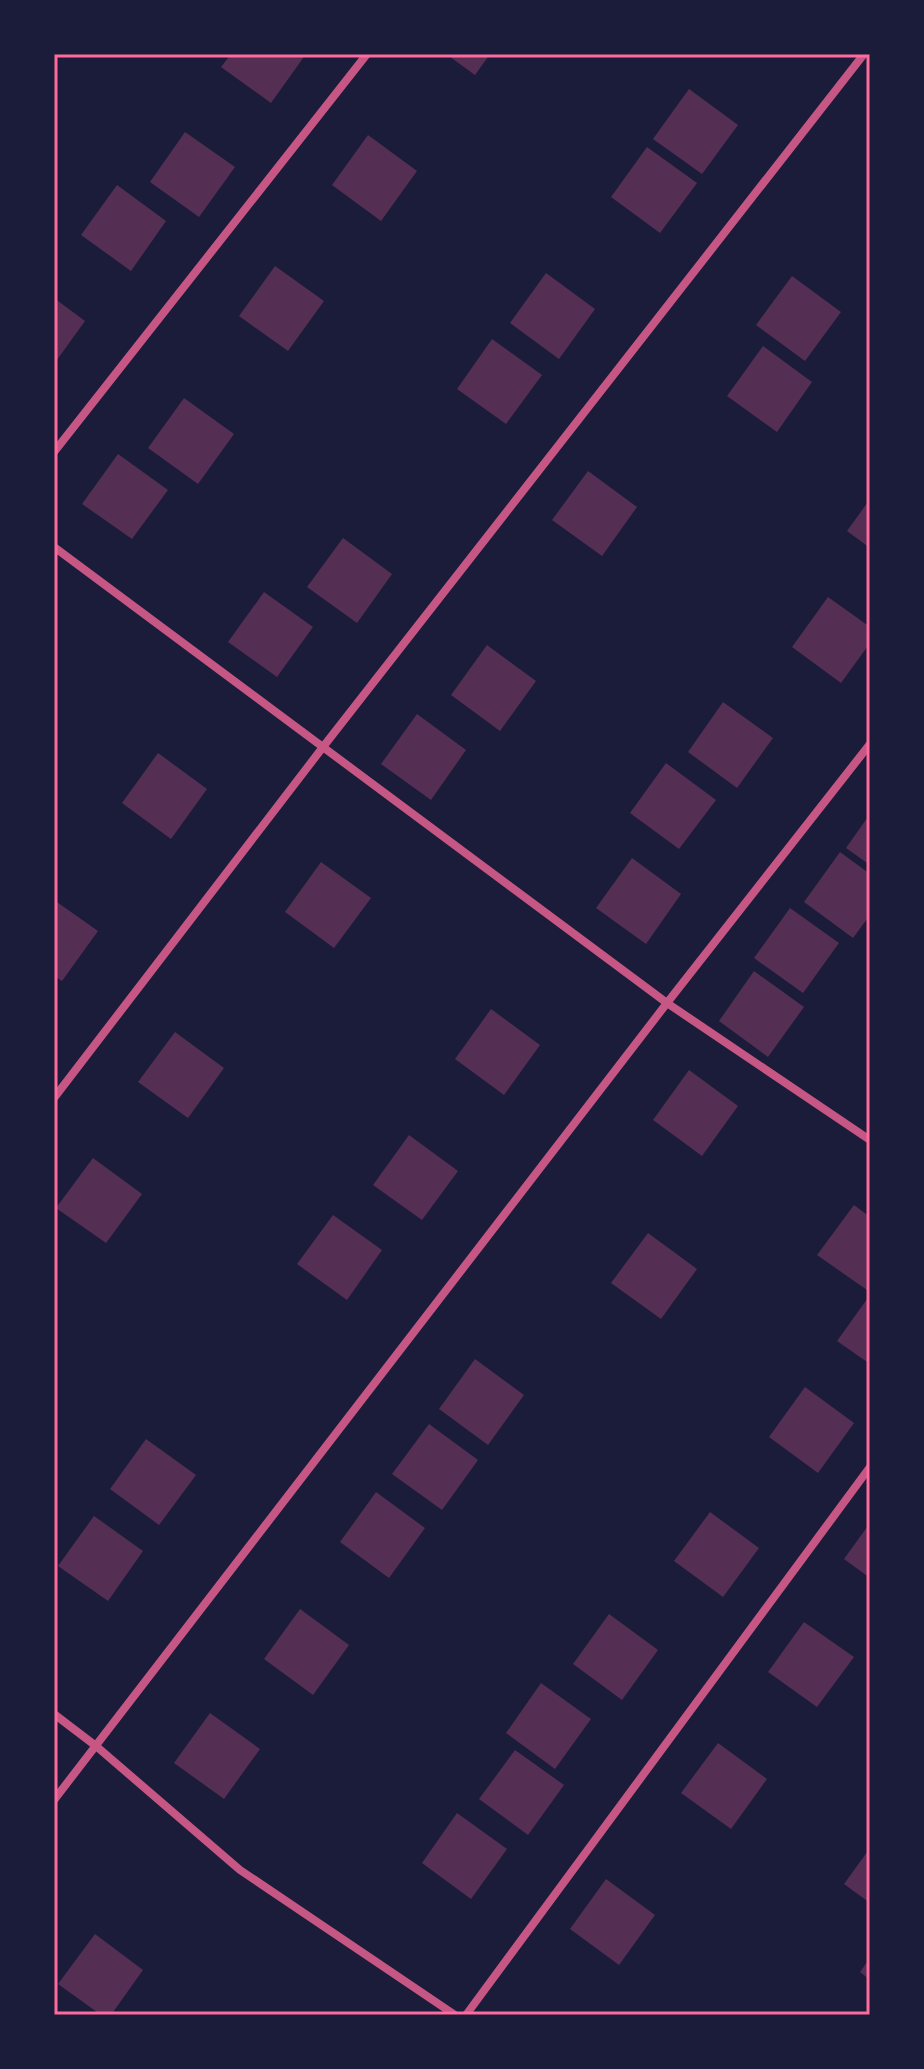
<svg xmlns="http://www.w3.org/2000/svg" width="924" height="2069" viewBox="0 0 924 2069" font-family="Arial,sans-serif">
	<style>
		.building { fill: #542f53 }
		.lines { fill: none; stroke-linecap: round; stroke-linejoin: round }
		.minor { stroke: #c65784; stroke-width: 8 }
		.neatline { fill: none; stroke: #ff6b9d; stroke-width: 3 }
	</style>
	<rect width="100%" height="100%" fill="#1b1b3a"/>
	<g class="building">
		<path d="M231,54H306L271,103L221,67Z"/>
		<path d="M446,54H490L475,75Z"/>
		<path d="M689,89L738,125L702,174L653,139Z"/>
		<path d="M185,132L235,167L199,217L150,182Z"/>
		<path d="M368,135L417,171L381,221L332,185Z"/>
		<path d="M647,147L697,183L660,233L611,197Z"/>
		<path d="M117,185L166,221L131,271L81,235Z"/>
		<path d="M275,266L324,301L288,351L239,316Z"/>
		<path d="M546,273L595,309L559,359L510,323Z"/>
		<path d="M792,276L841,312L805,361L756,325Z"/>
		<path d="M54,298L85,321L54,364Z"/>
		<path d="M492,339L542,375L506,424L457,389Z"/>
		<path d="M763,346L812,382L777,432L727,396Z"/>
		<path d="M184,398L234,434L198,484L148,448Z"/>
		<path d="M118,454L168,490L132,539L82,504Z"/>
		<path d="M588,471L637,507L602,556L552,520Z"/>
		<path d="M870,499V548L847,531Z"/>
		<path d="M343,538L392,574L357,623L307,587Z"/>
		<path d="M264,592L313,627L277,677L228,642Z"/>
		<path d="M828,597L870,627V643L841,683L792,647Z"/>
		<path d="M487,645L536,681L500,731L451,695Z"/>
		<path d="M723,702L773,738L737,788L688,752Z"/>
		<path d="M417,714L466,750L431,800L381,764Z"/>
		<path d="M158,753L207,789L171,839L122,803Z"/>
		<path d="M666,763L716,800L679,849L630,813Z"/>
		<path d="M870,814V865L846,848Z"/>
		<path d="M840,852L870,874V915L853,938L804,902Z"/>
		<path d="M632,858L681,894L646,944L596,908Z"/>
		<path d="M321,862L371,898L334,948L285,912Z"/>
		<path d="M54,900L98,931L62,981L54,976Z"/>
		<path d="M790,908L839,943L803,993L754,958Z"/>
		<path d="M754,971L804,1007L768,1057L719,1021Z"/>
		<path d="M491,1009L540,1045L504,1095L455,1059Z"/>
		<path d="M175,1032L224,1068L188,1118L138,1082Z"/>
		<path d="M689,1070L738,1106L702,1156L653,1120Z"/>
		<path d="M409,1135L458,1171L422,1220L373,1185Z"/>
		<path d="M93,1158L142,1194L106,1243L56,1208Z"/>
		<path d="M854,1205L870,1217V1286L867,1290L817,1255Z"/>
		<path d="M333,1215L382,1250L347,1300L297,1264Z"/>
		<path d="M648,1233L697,1269L661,1319L611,1283Z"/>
		<path d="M870,1295V1364L837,1341Z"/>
		<path d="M475,1359L524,1395L488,1445L439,1409Z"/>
		<path d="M805,1387L854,1423L818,1473L769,1437Z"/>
		<path d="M429,1424L478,1460L442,1510L392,1474Z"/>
		<path d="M146,1439L196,1475L159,1525L110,1489Z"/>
		<path d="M376,1492L425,1528L389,1578L340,1542Z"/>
		<path d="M710,1512L759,1548L723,1597L674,1561Z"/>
		<path d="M94,1516L143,1551L108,1601L58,1566Z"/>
		<path d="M870,1523V1578L844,1559Z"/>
		<path d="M300,1609L349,1645L313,1695L264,1659Z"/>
		<path d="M609,1614L658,1650L622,1700L573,1664Z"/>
		<path d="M804,1622L854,1657L817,1707L768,1672Z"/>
		<path d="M541,1683L591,1719L555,1769L506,1733Z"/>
		<path d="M210,1713L260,1749L224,1799L174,1763Z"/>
		<path d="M718,1743L767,1779L731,1829L681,1793Z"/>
		<path d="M515,1750L564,1785L528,1835L479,1799Z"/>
		<path d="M457,1813L507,1849L471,1899L422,1863Z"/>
		<path d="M870,1848V1903L844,1884Z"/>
		<path d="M606,1879L655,1915L619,1965L570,1929Z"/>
		<path d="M95,1934L143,1970L111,2015H101L58,1984Z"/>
		<path d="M870,1958V1980L860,1972Z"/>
	</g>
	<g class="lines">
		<g class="minor">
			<path d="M54,452L367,54"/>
			<path d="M54,547L667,1003L870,1140"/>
			<path d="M54,1098L323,747L864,54"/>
			<path d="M54,1714L96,1746L240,1870L455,2015"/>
			<path d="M54,1800L667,1003L870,744"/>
			<path d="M466,2015L870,1467"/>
		</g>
	</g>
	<rect width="924" height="2069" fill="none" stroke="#1b1b3a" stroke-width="112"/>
	<rect x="56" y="56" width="812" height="1957" class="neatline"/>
</svg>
